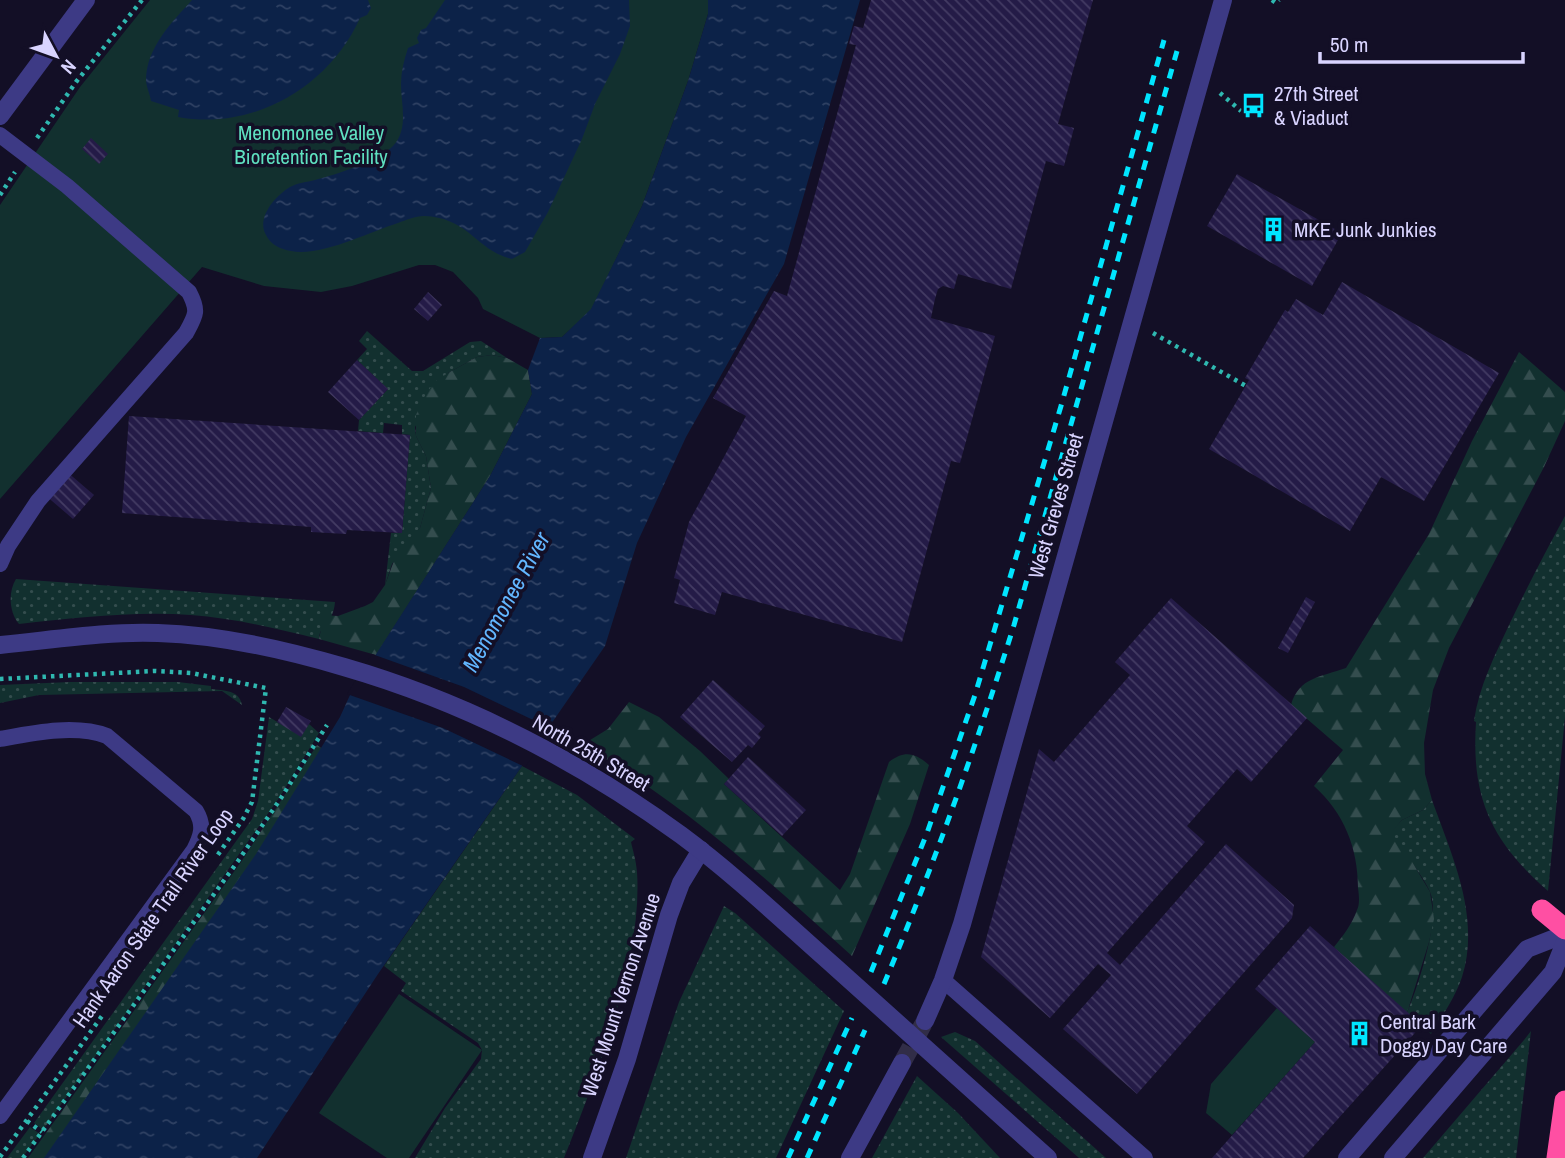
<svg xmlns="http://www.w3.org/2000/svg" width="1565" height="1158" viewBox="0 0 1565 1158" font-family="'Archivo Narrow',sans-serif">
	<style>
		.grass { fill: url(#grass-dots) }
		.forest { fill: url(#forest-firs) }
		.green { fill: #12302f }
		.water { fill: url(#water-ripples) }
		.pier { fill: #130f26 }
		.building { fill: url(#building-back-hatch) }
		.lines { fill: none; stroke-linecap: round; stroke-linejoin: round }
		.minor-tunnel { stroke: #312d47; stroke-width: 18; stroke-dasharray: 18 9; stroke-linecap: butt }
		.path { stroke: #2fb8b0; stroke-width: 4.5; stroke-dasharray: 3.5 5; stroke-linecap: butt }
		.service { stroke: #3d3a85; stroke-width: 16 }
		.minor { stroke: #3d3a85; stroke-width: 18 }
		.tertiary { stroke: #3d3a85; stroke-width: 18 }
		.motorway { stroke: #ff4fa3; stroke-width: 21 }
		.rail { stroke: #00e5ff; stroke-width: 5; stroke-dasharray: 10 9; stroke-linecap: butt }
		.labels { text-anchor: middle; stroke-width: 7; stroke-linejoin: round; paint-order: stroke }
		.poi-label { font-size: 21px; fill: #d9d4ff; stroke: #130f26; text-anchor: start }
		.park-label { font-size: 21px; fill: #5fe0c0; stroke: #130f26 }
		.street-label { font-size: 21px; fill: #d9d4ff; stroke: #130f26 }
		.water-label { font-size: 23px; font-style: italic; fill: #62b6ff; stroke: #130f26 }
	</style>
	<defs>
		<pattern id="grass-dots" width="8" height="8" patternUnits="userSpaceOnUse" patternTransform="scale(1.75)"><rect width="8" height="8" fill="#12302f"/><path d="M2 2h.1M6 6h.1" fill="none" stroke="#344d4e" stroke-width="1.8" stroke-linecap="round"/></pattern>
		<pattern id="forest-firs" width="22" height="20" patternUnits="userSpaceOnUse" patternTransform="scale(1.75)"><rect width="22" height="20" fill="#12302f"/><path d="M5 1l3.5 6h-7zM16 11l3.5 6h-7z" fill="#344d4e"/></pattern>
		<pattern id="water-ripples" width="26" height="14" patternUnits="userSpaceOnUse" patternTransform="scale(1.75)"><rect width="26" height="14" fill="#0c2248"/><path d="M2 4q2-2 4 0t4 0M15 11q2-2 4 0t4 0" fill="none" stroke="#2f4163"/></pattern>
		<pattern id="building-back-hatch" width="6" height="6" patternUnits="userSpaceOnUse" patternTransform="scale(1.75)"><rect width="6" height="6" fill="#241b47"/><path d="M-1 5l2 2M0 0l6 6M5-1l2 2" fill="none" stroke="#433b63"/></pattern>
	</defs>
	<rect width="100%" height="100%" fill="#130f26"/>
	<g class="grass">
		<path d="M367,331L412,371H423L470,342L481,341L507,358L492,355L477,357L448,373L415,427L416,436L426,456L431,488L420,528L392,564L385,585L391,533H402L410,435L402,434V425L384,423L383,433L358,431L359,420L388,389L357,360L367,349L359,341Z"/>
		<path d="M1565,516V717L1548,891C1491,841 1471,798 1476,722L1474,721C1479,686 1495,655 1510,623C1527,587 1546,551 1565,516Z"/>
		<path d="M16,579L335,602C333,625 320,623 319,639C277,629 234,618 191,615C133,611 76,618 19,624C9,612 8,592 16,579Z"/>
		<path d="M70,682H178L211,686V689C223,691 239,689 242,705L222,691L39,695L0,703V685Z"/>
		<path d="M269,717L301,736L309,724L319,733L279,798L43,1130L34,1123L252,819L258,801Z"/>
		<path d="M522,766L577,795L635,839L631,842C633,851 636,860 637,872C643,959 596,1077 564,1158H415L445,1108L481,1059L482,1050L478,1043L401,991L406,983L384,966Z"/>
		<path d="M1432,800C1452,856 1481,917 1462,977C1455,998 1442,1016 1431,1034L1407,1013C1418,986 1441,918 1430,892C1424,877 1401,848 1390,833L1402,820L1423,810Z"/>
		<path d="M724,906L735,913L844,1011L776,1158H626L679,1002Z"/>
		<path d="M1531,1031L1516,1158H1423L1524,1040Z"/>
		<path d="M955,1032L975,1041L1106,1158H1079L941,1037Z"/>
		<path d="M917,1076L958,1113L1000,1158H872Z"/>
		<path d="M30,1127L40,1134L22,1158H7Z"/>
	</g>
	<g class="forest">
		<path d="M1519,352L1565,392V421L1544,467L1449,648L1433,690L1424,743L1425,774L1432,800L1423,810L1402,820L1391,833L1405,850L1430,892L1434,919L1429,942L1407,1013L1334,947C1343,936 1352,924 1357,910C1360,904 1359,895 1358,888C1358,848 1344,813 1314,786L1343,750L1291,705C1299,677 1321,677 1346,668L1429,534L1472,441Z"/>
		<path d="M492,355L507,358L528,370L532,394L490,476L376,655L319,639L324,615L338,616L365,606L373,602L385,585L398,550L420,528L431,488L426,456L416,436V415L423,399L434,382L448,373L477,357Z"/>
		<path d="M629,702L659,717L700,751L729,779L724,784L840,890L850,874L889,762C905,750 915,753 929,765L910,824L852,956C765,878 684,803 582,745L608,729Z"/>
		<path d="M317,745L327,752L60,1158H28L241,862Z"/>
	</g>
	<g class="green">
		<path d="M150,0H708V14L688,81L642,206L591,310L562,337L540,338L483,309L478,298L453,272L435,265H419L352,286L321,292L264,286L202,267L0,499V205L80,87Z"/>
		<path d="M399,994L482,1050L409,1158H387L319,1113Z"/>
		<path d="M1277,1008L1315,1042L1232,1135L1206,1113L1211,1084Z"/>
	</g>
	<g class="water">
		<path d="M192,0H368L371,8L367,15L360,18C329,87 253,131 178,117L179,110L151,101C150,94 146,86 146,80C146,48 172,22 192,0Z"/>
		<path d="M445,0H629L630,26L620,54L595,104L582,139L548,212L525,252L512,259C475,250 470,218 424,216C415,216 406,220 398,223C369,232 321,257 291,251C280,249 271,245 266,235C256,218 275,196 290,187C297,183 307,182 315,180C337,174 377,162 393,146C409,129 401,105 401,84C401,72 404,60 408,48L419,43L417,38L421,30L426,28Z"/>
		<path d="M708,0H860L784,264L686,437L637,543L605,646L378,974L257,1158H44L256,854L340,717L350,695L490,476L532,394L528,370L540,338L562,337L591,309L642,206L688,81L708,14Z"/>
	</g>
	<path class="pier" d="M372,654L464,687L552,729L525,767L443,728L347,694Z"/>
	<g class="building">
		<path d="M871,0H1093L1058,124L1074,128L1064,166L1046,161L1011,289L958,274L954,289L943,286L938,289L935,299L931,318L995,336L960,463L951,461L902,642L722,592L715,615L674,603L680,580L674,578L689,522L746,416L713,398L774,291L787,296L856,45L849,44L854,26L863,28Z"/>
		<path d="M91,138L108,154L99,164L82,149Z"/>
		<path d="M1237,174L1342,233L1312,286L1207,226Z"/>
		<path d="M1342,282L1499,373L1424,501L1381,477L1350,531L1209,449L1249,380L1245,378L1285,310L1288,312L1296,299L1323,315Z"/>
		<path d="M428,292L442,305L428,321L414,309Z"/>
		<path d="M357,360L388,389L359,420L328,392Z"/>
		<path d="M129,416L410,435L402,533L347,530L346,534L311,532V527L122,513Z"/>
		<path d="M66,471L94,495L73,519L45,495Z"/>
		<path d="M1306,597L1315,602L1288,653L1278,648Z"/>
		<path d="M1171,598L1307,718L1251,782L1237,769L1187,826L1205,842L1107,953L1120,965L1226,844L1294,905L1292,918L1137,1094L1063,1029L1111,975L1098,964L1050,1018L981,957L1039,749L1054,762L1130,675L1115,662Z"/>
		<path d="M713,680L765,726L758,734L761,737L752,748L748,745L732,762L680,717Z"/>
		<path d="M286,707L311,721L301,737L277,722Z"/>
		<path d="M748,757L806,810L782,836L724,784Z"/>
		<path d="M1310,926L1422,1025L1303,1158H1212L1315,1042L1255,989Z"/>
	</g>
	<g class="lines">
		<path class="minor-tunnel" d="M902,1063L925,1021"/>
		<g class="path">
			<path d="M1272,0L1276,3L1279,0"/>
			<path d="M1220,93L1241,111"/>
			<path d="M37,138L76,82L142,0"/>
			<path d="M0,195L15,172"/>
			<path d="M1153,333L1246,386"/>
			<path d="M0,679L155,671L191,673L266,688L252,802L243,819L217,856"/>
			<path d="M27,1121L42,1132"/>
			<path d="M0,1157L102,1016"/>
			<path d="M23,1158L238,861L281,798L327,725"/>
		</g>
		<g class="service">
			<path d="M0,135L67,186L189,292C199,311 196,315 186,333L38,501L8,546L0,564"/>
			<path d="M0,739C33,733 75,724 107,736L196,811C205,826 201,836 194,850L0,1116"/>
			<path d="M943,980L1145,1158"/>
		</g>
		<g class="minor">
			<path d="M925,1021L943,980L962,924L1223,0"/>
			<path d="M592,1158L627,1059L669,915L681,883L701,850"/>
			<path d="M850,1158L902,1063"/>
		</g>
		<g class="tertiary">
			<path d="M0,116L86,0"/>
			<path d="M0,645C53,640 105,631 158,633C221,635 283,649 344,667C465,702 579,761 681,835C735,875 784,922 834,966C905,1030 976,1094 1048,1158"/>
			<path d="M1347,1158L1527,949L1565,934"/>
			<path d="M1393,1158L1553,972L1565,942"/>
		</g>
		<g class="motorway">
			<path d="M1542,910L1565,929"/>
			<path d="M1557,1158L1565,1101"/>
		</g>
		<g class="rail">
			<path d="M871,972L927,833L975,695L1061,406L1164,40"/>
			<path d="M884,984C933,867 976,747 1014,625L1177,51"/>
			<path d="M788,1158L852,1018"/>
			<path d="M807,1158L865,1030"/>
		</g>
	</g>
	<defs>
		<symbol id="bus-bare" viewBox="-9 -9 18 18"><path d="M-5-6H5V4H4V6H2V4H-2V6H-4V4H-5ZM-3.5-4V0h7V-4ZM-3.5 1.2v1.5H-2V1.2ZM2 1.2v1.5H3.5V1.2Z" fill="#00e5ff" stroke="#130f26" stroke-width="2.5" paint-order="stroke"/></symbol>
		<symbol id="building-bare" viewBox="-9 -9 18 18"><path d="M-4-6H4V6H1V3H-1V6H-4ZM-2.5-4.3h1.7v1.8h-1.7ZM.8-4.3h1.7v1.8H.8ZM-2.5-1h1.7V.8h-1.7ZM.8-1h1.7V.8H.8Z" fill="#00e5ff" stroke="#130f26" stroke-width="2.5" paint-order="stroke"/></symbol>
	</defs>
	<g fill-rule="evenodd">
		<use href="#bus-bare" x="1236" y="88" width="35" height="35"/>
		<use href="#building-bare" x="1256" y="212" width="35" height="35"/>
		<use href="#building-bare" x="1342" y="1016" width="35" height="35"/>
	</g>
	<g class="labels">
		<g class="poi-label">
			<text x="1274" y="101">27th Street<tspan x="1274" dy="24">&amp; Viaduct</tspan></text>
			<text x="1294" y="237">MKE Junk Junkies</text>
			<text x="1380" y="1029">Central Bark<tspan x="1380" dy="24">Doggy Day Care</tspan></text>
		</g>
		<g class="park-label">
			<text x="311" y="140">Menomonee Valley<tspan x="311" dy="24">Bioretention Facility</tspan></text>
		</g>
		<g class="street-label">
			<text transform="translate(1056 506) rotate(-74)" y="7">West Greves Street</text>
			<text transform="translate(591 753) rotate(30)" y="7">North 25th Street</text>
			<text transform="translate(153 918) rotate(-55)" y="7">Hank Aaron State Trail River Loop</text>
			<text transform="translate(621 995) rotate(-72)" y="7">West Mount Vernon Avenue</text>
		</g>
		<g class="water-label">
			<text transform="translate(506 602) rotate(-61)" y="8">Menomonee River</text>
		</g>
	</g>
	<g transform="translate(56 56) rotate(131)" stroke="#130f26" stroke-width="5" paint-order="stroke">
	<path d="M0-5L12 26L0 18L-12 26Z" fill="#d9d4ff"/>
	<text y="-10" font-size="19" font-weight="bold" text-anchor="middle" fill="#d9d4ff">N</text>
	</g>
	<path d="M1320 52v10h203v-10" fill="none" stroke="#d9d4ff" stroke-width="3.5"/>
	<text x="1330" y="52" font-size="21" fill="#d9d4ff" stroke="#130f26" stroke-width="5" paint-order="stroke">50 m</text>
</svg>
